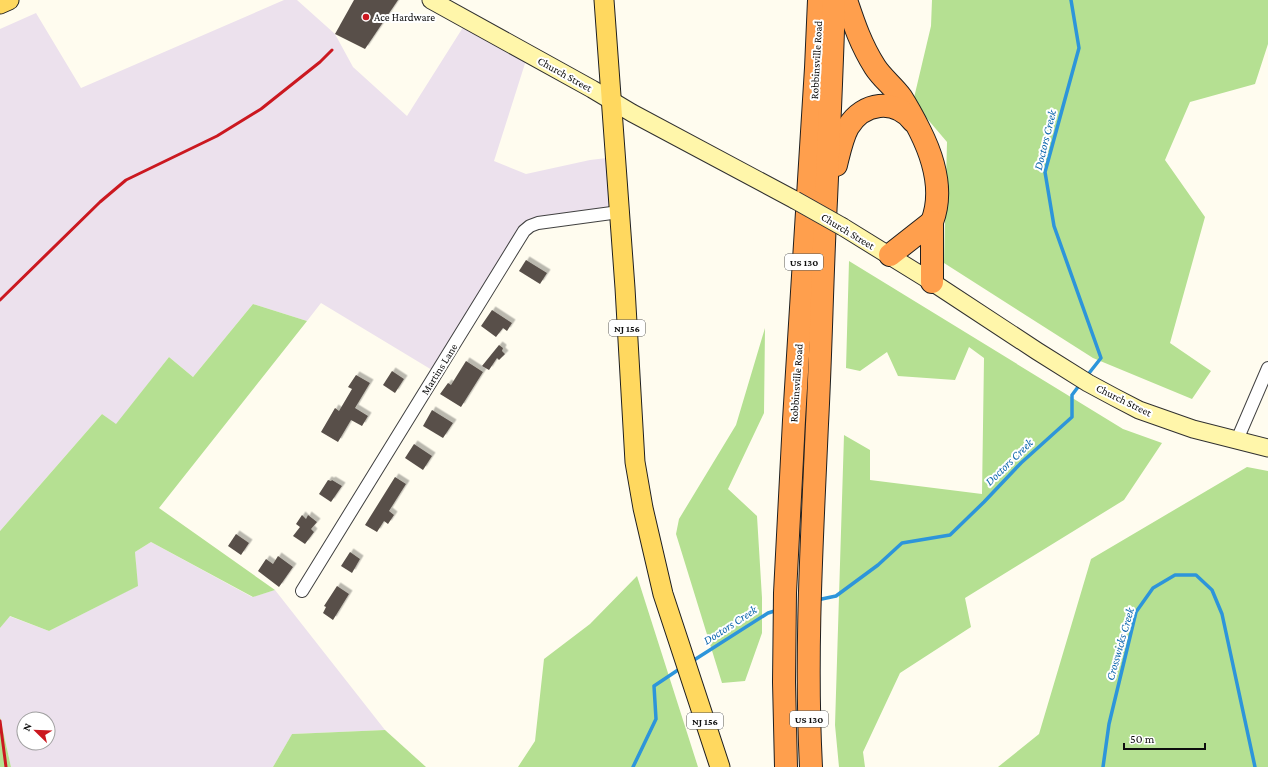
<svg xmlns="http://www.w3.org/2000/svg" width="1268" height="767" viewBox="0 0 1268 767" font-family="'Crimson Pro',serif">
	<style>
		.industrial { fill: #ece1ed; fill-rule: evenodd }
		.forest { fill: #b5e092 }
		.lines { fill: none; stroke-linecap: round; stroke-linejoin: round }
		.stream { stroke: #2d95da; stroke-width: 3.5 }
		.building { fill: #584f49; filter: url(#shadow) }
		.street-casing { stroke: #414141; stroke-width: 14 }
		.secondary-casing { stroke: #303030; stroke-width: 19 }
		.primary-casing { stroke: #1f1f1f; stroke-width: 21 }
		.highway-casing { stroke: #1f1f1f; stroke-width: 24 }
		.street { stroke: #fff; stroke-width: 12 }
		.secondary { stroke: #fff6aa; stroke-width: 17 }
		.primary { stroke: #ffd85f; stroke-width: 19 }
		.highway { stroke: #ff9f4d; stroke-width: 22 }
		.rail { stroke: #cb1820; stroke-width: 3 }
		.secondary-bridge-casing { stroke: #303030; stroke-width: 19; stroke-linecap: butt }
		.secondary-bridge { stroke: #fff6aa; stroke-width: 17 }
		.poi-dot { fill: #cb1820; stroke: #fff; stroke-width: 1.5 }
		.labels { text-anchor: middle; stroke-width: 4; stroke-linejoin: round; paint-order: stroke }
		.shield { fill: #fff; stroke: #565656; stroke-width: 1 }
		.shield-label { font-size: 10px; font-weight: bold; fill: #0e0e0e }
		.poi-label { font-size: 11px; fill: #0e0e0e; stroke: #fff; text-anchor: start }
		.street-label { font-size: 11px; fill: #0e0e0e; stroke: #fff }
		.water-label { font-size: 12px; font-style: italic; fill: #0b65ac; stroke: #fff }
	</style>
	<defs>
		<filter id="shadow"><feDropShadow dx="3.5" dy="-3.5" stdDeviation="0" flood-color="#0004"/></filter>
	</defs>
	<rect width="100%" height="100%" fill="#fffcef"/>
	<g class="industrial">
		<path d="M284,0H297L335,34L353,67L407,116L467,21L528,54L494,161L526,174L590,160L615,157L619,212L530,226L437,373L321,303L307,321L253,304L193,377L169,357L116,425L102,414L0,531V29L36,13L81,88Z"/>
		<path d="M151,542L252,597L275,590L385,730L292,734L273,767H11L0,717V628L9,616L49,631L137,586L135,552ZM24,719H48V743H24Z"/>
	</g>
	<g class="forest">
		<path d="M932,0H1268V44L1255,84L1190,102L1165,160L1205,217L1170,343L1211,371L1192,399L1093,358L944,263L947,142L913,102L931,26Z"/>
		<path d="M849,261L1123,429L1162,443L1124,500L965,598L971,627L900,673L863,752L865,767H839L835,725L844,435L870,450V480L982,494L984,358L969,347L955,380L898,376L887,352L860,371L846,368Z"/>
		<path d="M253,304L307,321L159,508L275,590L253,597L151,542L135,552L138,586L49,631L10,616L0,628V531L102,414L116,424L169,357L193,377Z"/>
		<path d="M765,328L764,413L728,489L757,516L762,598V633L745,681L722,683L676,534L679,519L736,425Z"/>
		<path d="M1247,467L1268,471V767H998L1039,734L1091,559Z"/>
		<path d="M637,576L698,767H518L535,741L544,659L590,624Z"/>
		<path d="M0,717L11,767H0Z"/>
		<path d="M385,730L426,767H273L292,734Z"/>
	</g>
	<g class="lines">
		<g class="stream">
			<path d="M1071,0L1079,48L1045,172L1054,226L1101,358L1086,377"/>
			<path d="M817,600L836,596L878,565L902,543L950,535L984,502L1021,463L1072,417V395L1081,383"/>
			<path d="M691,662L768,613L778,610"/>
			<path d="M633,767L656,719L654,686L681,668"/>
			<path d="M1103,767L1109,724L1136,612L1153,588L1175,575H1196L1212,590L1222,614L1255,767"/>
		</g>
	</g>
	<g class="building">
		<path d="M354,0H398L365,49L335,34Z"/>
		<path d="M526,260L547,273L540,284L519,271Z"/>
		<path d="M492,310L512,323L507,331L503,328L496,337L481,326Z"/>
		<path d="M499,345L503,348L502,351L505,354L499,360L497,358L489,370L482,366Z"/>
		<path d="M466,361L483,372L461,407L440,394L448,383L451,385Z"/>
		<path d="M392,371L404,379L395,393L383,385Z"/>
		<path d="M356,375L370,383L355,408L368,416L362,426L351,420L338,442L321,432L335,408L339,411L352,389L348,387Z"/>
		<path d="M432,410L453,423L443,438L423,426Z"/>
		<path d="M414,444L432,456L423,470L405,458Z"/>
		<path d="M395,477L406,484L389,511L394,515L388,524L384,521L377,532L365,525Z"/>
		<path d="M328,480L331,481L332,480L342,486L331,502L319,494Z"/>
		<path d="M302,515L306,519L308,515L317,522L311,529L314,532L305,544L293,536L300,527L296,524Z"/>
		<path d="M236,534L249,543L241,555L228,546Z"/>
		<path d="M350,552L360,559L352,573L341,566Z"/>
		<path d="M278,556L293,567L279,587L258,571L266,559L273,564Z"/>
		<path d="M337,586L349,594L333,620L323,613L326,607L324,606Z"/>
	</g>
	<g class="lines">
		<defs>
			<g id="street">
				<path d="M1237,440L1268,368"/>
				<path d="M302,591L524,231L530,226L538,223L619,212"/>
			</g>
			<g id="secondary">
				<path d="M431,0L592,89L632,113L795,200"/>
				<path d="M843,227L932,282L1037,351L1088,383L1114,397L1139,410L1193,429L1268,448"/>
			</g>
			<g id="primary">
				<path d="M604,0L625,288L635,462L643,508L663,594L720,767"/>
				<path d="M0,4L9,0"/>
			</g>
			<g id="highway">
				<path d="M846,0C854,24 861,45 875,67C882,78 893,86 901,97C908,108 914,119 920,131C934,159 944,191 932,222V282"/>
				<path d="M836,165C839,153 842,138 848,127C863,102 895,98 913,121"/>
				<path d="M890,255L932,222"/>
				<path d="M786,767L784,682L785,593L794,420L816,68L819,0"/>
				<path d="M811,767C805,652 812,538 817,424C821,349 822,275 826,200C829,134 832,67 834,0"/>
			</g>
		</defs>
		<use href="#street" class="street-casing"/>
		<use href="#secondary" class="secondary-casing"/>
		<use href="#primary" class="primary-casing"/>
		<use href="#highway" class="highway-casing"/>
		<use href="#street" class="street"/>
		<use href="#secondary" class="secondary"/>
		<use href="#primary" class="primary"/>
		<use href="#highway" class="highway"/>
		<g class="rail">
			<path d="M0,300L100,202L126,180L217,136L261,109L320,62L332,50"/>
			<path d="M0,721L6,767"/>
		</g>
		<defs>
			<path id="secondary-bridge" d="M795,200L843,227"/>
		</defs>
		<use href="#secondary-bridge" class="secondary-bridge-casing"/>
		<use href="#secondary-bridge" class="secondary-bridge"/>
	</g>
	<circle class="poi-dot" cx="366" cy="17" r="4"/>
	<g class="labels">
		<g class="shield">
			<rect x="785" y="254" width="38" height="16" rx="3"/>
			<rect x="609" y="320" width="36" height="16" rx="3"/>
			<rect x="790" y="711" width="38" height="16" rx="3"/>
			<rect x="687" y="713" width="36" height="16" rx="3"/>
		</g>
		<g class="shield-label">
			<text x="804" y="266">US 130</text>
			<text x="627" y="332">NJ 156</text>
			<text x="809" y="723">US 130</text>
			<text x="705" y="725">NJ 156</text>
		</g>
		<g class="poi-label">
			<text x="374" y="21">Ace Hardware</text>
		</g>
		<g class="street-label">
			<text transform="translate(816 60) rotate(-87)" y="4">Robbinsville Road</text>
			<text transform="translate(565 74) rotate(29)" y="4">Church Street</text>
			<text transform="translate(848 231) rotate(31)" y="4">Church Street</text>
			<text transform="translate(439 369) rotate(-58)" y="4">Martins Lane</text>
			<text transform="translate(796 383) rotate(-86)" y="4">Robbinsville Road</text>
			<text transform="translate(1124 400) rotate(26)" y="4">Church Street</text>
		</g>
		<g class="water-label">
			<text transform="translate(1045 140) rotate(-76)" y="4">Doctors Creek</text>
			<text transform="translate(1009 462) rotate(-44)" y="4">Doctors Creek</text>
			<text transform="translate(730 625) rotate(-33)" y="4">Doctors Creek</text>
			<text transform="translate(1120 644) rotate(-74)" y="4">Crosswicks Creek</text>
		</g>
	</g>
	<g transform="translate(36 731) rotate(293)"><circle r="19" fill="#ffffff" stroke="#9f9f9f"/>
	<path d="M0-3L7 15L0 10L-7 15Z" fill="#cb1820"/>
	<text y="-6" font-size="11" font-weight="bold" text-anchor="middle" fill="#0e0e0e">N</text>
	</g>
	<path d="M1124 743v6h81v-6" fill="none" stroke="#0e0e0e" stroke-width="2"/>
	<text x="1130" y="743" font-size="12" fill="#0e0e0e" stroke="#ffffff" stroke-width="3" paint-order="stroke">50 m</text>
</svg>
